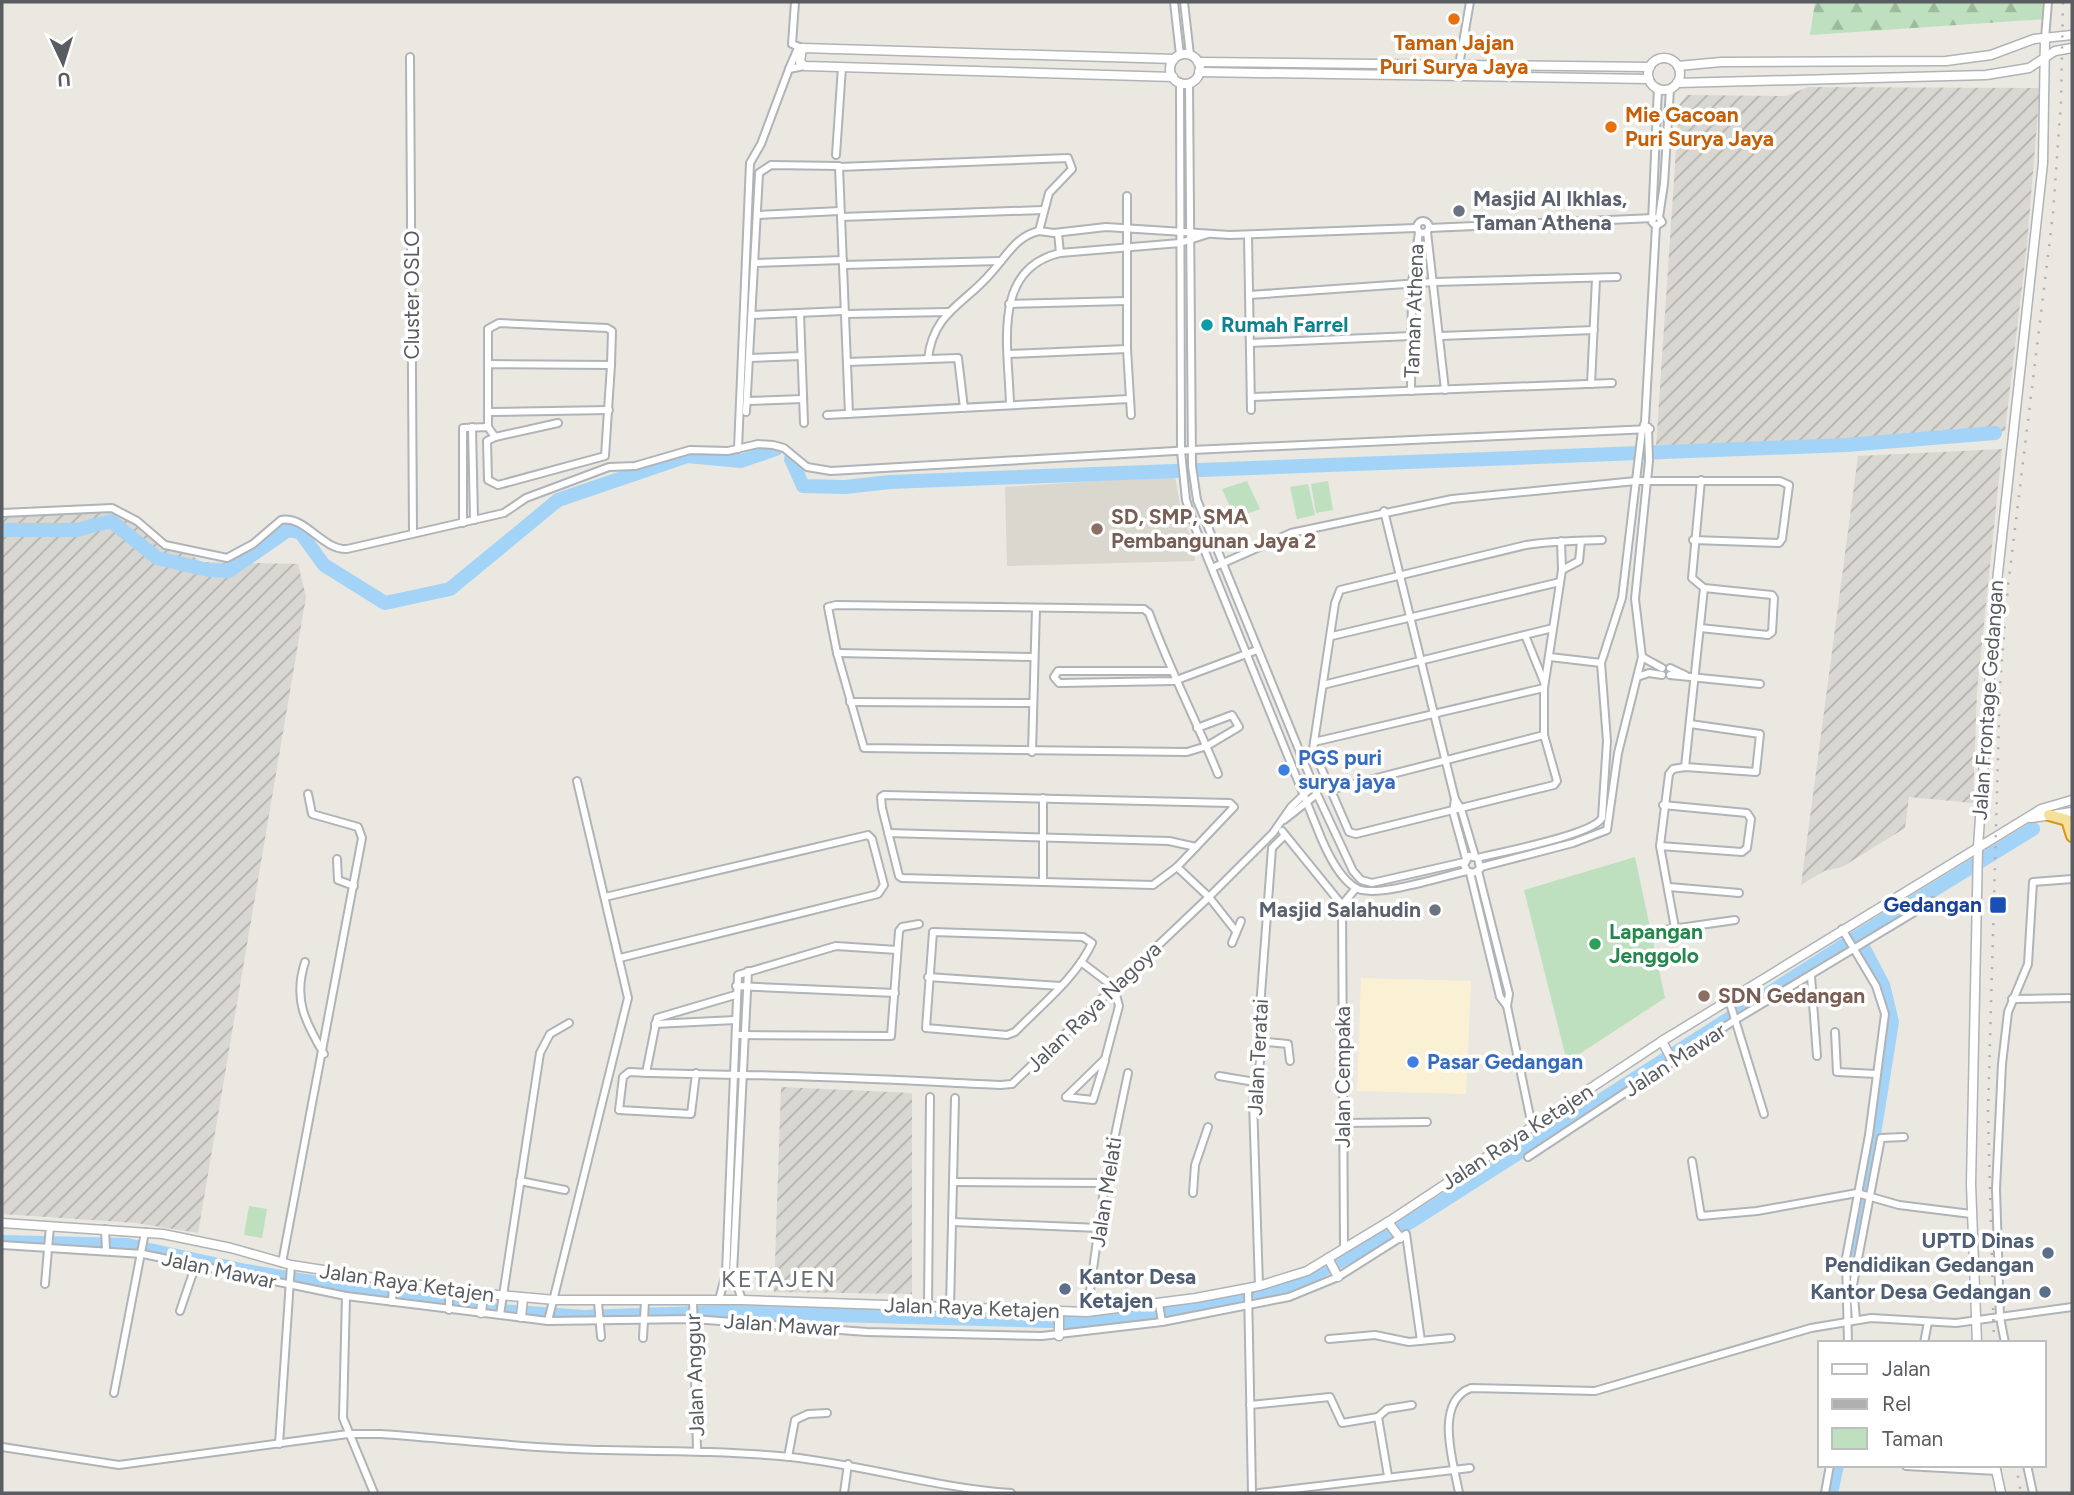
<svg xmlns="http://www.w3.org/2000/svg" width="2074" height="1495" viewBox="0 0 2074 1495" font-family="Figtree,sans-serif">
	<style>
		.commercial { fill: #faf1d5 }
		.industrial { fill: url(#industrial-furrows) }
		.education { fill: #dad7ce }
		.forest { fill: url(#forest-firs) }
		.park { fill: #bee0be }
		.lines { fill: none; stroke-linecap: round; stroke-linejoin: round }
		.river { stroke: #a3d4f7; stroke-width: 14 }
		.minor-casing { stroke: #b0b3b7; stroke-width: 10 }
		.tertiary-casing { stroke: #b0b3b7; stroke-width: 11 }
		.trunk-casing { stroke: #d79613; stroke-width: 14 }
		.minor { stroke: #fff; stroke-width: 6 }
		.tertiary { stroke: #fff; stroke-width: 8 }
		.trunk { stroke: #f5e09b; stroke-width: 10 }
		.rail { stroke: #afb0b0; stroke-width: 2.5; stroke-dasharray: 2 9; stroke-linecap: butt }
		.food-dot { fill: #e8710a; stroke: #fff; stroke-width: 2.5 }
		.worship-dot { fill: #6b7280; stroke: #fff; stroke-width: 2.5 }
		.culture-dot { fill: #0f9aa8; stroke: #fff; stroke-width: 2.5 }
		.education-dot { fill: #8d6e63; stroke: #fff; stroke-width: 2.5 }
		.shop-dot { fill: #3f7fe0; stroke: #fff; stroke-width: 2.5 }
		.transit-dot { fill: #1a4fb4; stroke: #fff; stroke-width: 2.5 }
		.leisure-dot { fill: #2e9e5b; stroke: #fff; stroke-width: 2.5 }
		.service-dot { fill: #5c6f8a; stroke: #fff; stroke-width: 2.5 }
		.labels { text-anchor: middle; stroke-width: 7; stroke-linejoin: round; paint-order: stroke }
		.food-label { font-size: 21px; font-weight: bold; fill: #c56008; stroke: #fff }
		.worship-label { font-size: 21px; font-weight: bold; fill: #5b616d; stroke: #fff; text-anchor: start }
		.street-label { font-size: 21px; fill: #595c60; stroke: #fff }
		.culture-label { font-size: 21px; font-weight: bold; fill: #0d838f; stroke: #fff; text-anchor: start }
		.education-label { font-size: 21px; font-weight: bold; fill: #785e54; stroke: #fff; text-anchor: start }
		.shop-label { font-size: 21px; font-weight: bold; fill: #366cbe; stroke: #fff; text-anchor: start }
		.transit-label { font-size: 21px; font-weight: bold; fill: #164399; stroke: #fff; text-anchor: end }
		.leisure-label { font-size: 21px; font-weight: bold; fill: #27864d; stroke: #fff; text-anchor: start }
		.service-label { font-size: 21px; font-weight: bold; fill: #4e5e75; stroke: #fff; text-anchor: end }
		.quarter-label { font-size: 24px; letter-spacing: 2px; fill: #6a6e71; stroke: #fff }
	</style>
	<defs>
		<pattern id="industrial-furrows" width="10" height="10" patternUnits="userSpaceOnUse" patternTransform="scale(1.75)"><rect width="10" height="10" fill="#d9d7d2"/><path d="M-1 1l2-2M0 10L10 0M9 11l2-2" fill="none" stroke="#b3b2ae"/></pattern>
		<pattern id="forest-firs" width="22" height="20" patternUnits="userSpaceOnUse" patternTransform="scale(1.75)"><rect width="22" height="20" fill="#bee0be"/><path d="M5 1l3.5 6h-7zM16 11l3.5 6h-7z" fill="#9db99e"/></pattern>
	</defs>
	<rect width="100%" height="100%" fill="#eae8e0"/>
	<path class="commercial" d="M1361,978L1471,981L1466,1094L1357,1091Z"/>
	<g class="industrial">
		<path d="M1808,87L2040,88L2027,244L2005,431L1845,442L1656,447L1679,105L1687,95L1786,96Z"/>
		<path d="M2002,449L1977,692L1973,803L1909,797L1905,828L1842,867L1824,871L1801,885L1858,456Z"/>
		<path d="M112,506L202,562L298,564L306,597L198,1233L136,1223L2,1214V514Z"/>
		<path d="M781,1087L912,1093V1294L774,1292Z"/>
	</g>
	<path class="education" d="M1175,476L1182,516L1193,542L1195,561L1007,566L1005,487Z"/>
	<path class="forest" d="M1815,2H2046V19L1810,35Z"/>
	<g class="park">
		<path d="M1247,481L1260,509L1235,518L1222,489Z"/>
		<path d="M1328,481L1333,510L1316,513L1311,484Z"/>
		<path d="M1308,484L1315,515L1297,519L1290,487Z"/>
		<path d="M1635,857L1665,998L1567,1062L1524,890Z"/>
		<path d="M249,1206L267,1209L262,1238L244,1235Z"/>
	</g>
	<g class="lines">
		<g class="river">
			<path d="M791,459L803,486L845,487L890,482L1846,445L1995,433"/>
			<path d="M2,530H77L111,521L157,558L208,570L229,571L288,530L300,532L324,565L385,603L450,589L558,500L687,456L741,461L776,449"/>
			<path d="M2,1242L127,1245L246,1271L473,1309L584,1317L725,1312L1086,1322L1152,1314L1293,1285L1385,1238L1857,937L2033,829"/>
			<path d="M1848,1296L1892,1022L1883,985L1862,945"/>
			<path d="M1831,1493L1837,1465"/>
		</g>
		<defs>
			<g id="minor">
				<path d="M795,2L792,44L802,48"/>
				<path d="M1174,2L1180,55"/>
				<path d="M1184,2L1190,55"/>
				<path d="M2045,38L2048,2"/>
				<path d="M410,57L413,533"/>
				<path d="M1459,65L1470,2"/>
				<path d="M789,69L798,48"/>
				<path d="M1180,82L1181,451L1186,500L1195,527L1322,840C1329,856 1340,879 1356,888C1375,899 1444,876 1467,871"/>
				<path d="M1189,83L1192,466L1197,500L1317,794L1353,871L1361,880L1372,883L1464,862"/>
				<path d="M1658,88L1652,222L1656,226L1662,222L1659,217L1664,184L1670,89"/>
				<path d="M836,155L842,67"/>
				<path d="M1127,196V349L1131,415"/>
				<path d="M758,215L840,211"/>
				<path d="M841,217L1043,210"/>
				<circle cx="1423" cy="227" r="6"/>
				<path d="M1429,228L1654,218"/>
				<path d="M1039,231L1054,233L1106,227L1230,235L1416,228"/>
				<path d="M1427,232L1445,390"/>
				<path d="M1058,233L1060,253"/>
				<path d="M1248,235L1251,410"/>
				<path d="M755,263L843,260"/>
				<path d="M843,265L1001,261"/>
				<path d="M1249,295L1434,282L1617,277"/>
				<path d="M1009,304L1126,301"/>
				<path d="M800,313L804,423"/>
				<path d="M845,314L948,312"/>
				<path d="M752,315L844,311"/>
				<path d="M1440,336L1594,330"/>
				<path d="M1250,343L1411,336"/>
				<path d="M1009,354L1127,349"/>
				<path d="M749,358L801,356"/>
				<path d="M847,362L958,358L964,408"/>
				<path d="M488,364V329L499,323L607,328L612,331L611,365"/>
				<path d="M1591,384L1596,279"/>
				<path d="M1411,391L1412,283L1419,232"/>
				<path d="M1251,397L1612,383"/>
				<path d="M747,401L803,399"/>
				<path d="M1010,405C1009,350 990,269 1060,253L1180,243L1208,234"/>
				<path d="M489,412L609,410"/>
				<path d="M746,412L759,173L771,165L839,166"/>
				<path d="M849,414L839,167L1068,158L1072,169L1049,193L1039,231C1016,236 1006,257 991,273C965,304 933,312 928,359"/>
				<path d="M827,415L1129,399"/>
				<path d="M472,427L474,520"/>
				<path d="M488,427V364L611,365L605,456L498,485L488,480L487,441L495,437"/>
				<path d="M738,449L750,163L761,144L789,69L804,66"/>
				<path d="M1384,511L1455,799L1461,809L1475,856"/>
				<path d="M2,513L112,508L137,521L165,545L227,558L253,544L281,520C305,515 322,550 347,549L504,513L526,498L609,467L635,466L690,450L728,451L758,444L773,445L784,448L807,467L831,471L1192,450L1650,429"/>
				<path d="M463,523V428L488,427L495,437L558,423"/>
				<path d="M1561,541L1562,570L1544,688V735L1557,781L1554,785L1356,834L1349,832L1313,749L1335,603L1340,590L1526,545C1551,541 1576,541 1602,540"/>
				<path d="M1212,568L1291,533L1452,499L1636,481H1780L1789,485L1782,539L1779,543L1693,540"/>
				<path d="M1562,570L1579,561L1581,541"/>
				<path d="M1700,628L1768,635L1772,632L1774,598L1772,595L1704,588L1692,578L1701,480"/>
				<path d="M1525,635L1544,682"/>
				<path d="M1332,636L1560,582"/>
				<path d="M837,653L1034,657"/>
				<path d="M1550,657L1601,663"/>
				<path d="M1642,657L1662,668"/>
				<path d="M1670,668L1685,675"/>
				<path d="M1170,671H1058L1054,677L1059,683L1174,681L1257,650"/>
				<path d="M1670,675L1760,684"/>
				<path d="M1640,676L1649,673L1662,675"/>
				<path d="M1323,685L1553,628"/>
				<path d="M850,702L1033,703"/>
				<path d="M1197,728L1232,715L1239,727L1207,746L1187,752L864,748L837,653L828,607L836,605L1144,609L1149,613C1169,668 1196,720 1218,774"/>
				<path d="M1314,742L1544,688"/>
				<path d="M1032,752L1036,608"/>
				<path d="M1685,767L1704,588"/>
				<path d="M1330,790L1544,735"/>
				<path d="M884,795L1230,803L1234,807L1177,867L1153,885L902,878L899,876L882,808L881,797Z"/>
				<path d="M1043,798V881"/>
				<path d="M1455,799L1453,812L1466,859"/>
				<path d="M1284,820L1317,794"/>
				<path d="M1282,831L1342,905"/>
				<path d="M888,833L1169,841L1196,847"/>
				<path d="M1660,846L1742,852L1747,848L1751,819L1747,813L1663,805"/>
				<path d="M1478,858L1480,869L1473,873L1467,871L1464,865L1469,856L1478,858C1501,852 1592,835 1602,818L1607,741L1601,663L1622,598L1642,430L1645,422L1656,226"/>
				<path d="M337,859L338,880L354,886"/>
				<path d="M1177,867L1209,897L1235,930"/>
				<path d="M1481,867L1573,843L1607,830L1618,753L1642,657L1635,599L1649,461L1648,427"/>
				<path d="M1478,871L1509,994L1507,1006L1532,1126"/>
				<path d="M1470,873L1500,997L1507,1006"/>
				<path d="M1669,887L1739,893"/>
				<path d="M605,897L868,835L872,839L884,885L878,894L620,958"/>
				<path d="M1342,905L1344,1248"/>
				<path d="M1342,905L1356,888"/>
				<path d="M1675,928L1660,846L1669,774L1673,769L1685,767L1756,772L1760,734L1690,724"/>
				<path d="M1842,929L1876,986L1885,1014L1869,1135L1846,1258L1848,1343"/>
				<path d="M1658,931L1735,920"/>
				<path d="M933,932L1083,937L1092,943C1076,978 1041,1005 1015,1032L1007,1035L926,1028Z"/>
				<path d="M1232,943L1241,921"/>
				<path d="M305,962C293,999 305,1022 324,1054"/>
				<path d="M1811,976L1817,1056"/>
				<path d="M928,977L1060,986"/>
				<path d="M736,986L895,993"/>
				<path d="M2012,999L2072,998"/>
				<path d="M1729,1000L1764,1114"/>
				<path d="M655,1024L735,1020"/>
				<path d="M1835,1032L1837,1072L1876,1074"/>
				<path d="M740,1035L891,1036L899,931L902,927L919,924"/>
				<path d="M1258,1041L1288,1044L1290,1061"/>
				<path d="M646,1073L657,1018L735,995"/>
				<path d="M696,1073L691,1114L619,1110L623,1077L629,1072C667,1074 704,1074 742,1075C828,1076 914,1081 1000,1085L1012,1084L1209,897L1273,833L1291,807L1313,786"/>
				<path d="M1219,1076L1255,1082"/>
				<path d="M1066,1097L1105,1059L1119,1006L1114,987L1081,962"/>
				<path d="M1066,1097L1093,1100L1105,1061"/>
				<path d="M1344,1123L1427,1122"/>
				<path d="M1528,1157L1735,1020L1933,901"/>
				<path d="M1692,1161L1701,1216L1757,1211L1857,1193L1899,1205L1971,1214"/>
				<path d="M520,1181L565,1190"/>
				<path d="M953,1182L1105,1183"/>
				<path d="M1193,1193L1195,1165L1208,1127"/>
				<path d="M952,1222L1099,1228"/>
				<path d="M105,1229L106,1250"/>
				<path d="M2,1245L143,1254L346,1296L548,1321L693,1319L867,1332L1042,1336L1162,1322L1289,1297L1338,1277L1406,1234L1421,1341"/>
				<path d="M282,1263L362,838L358,827L312,814L308,794"/>
				<path d="M45,1284L50,1226"/>
				<path d="M1259,1286L1253,1101L1261,1056L1258,1034L1272,848L1285,835"/>
				<path d="M1248,1288L1252,1493"/>
				<path d="M346,1296L343,1418L374,1493"/>
				<path d="M693,1300L697,1449"/>
				<path d="M719,1300L726,1273L738,975L836,946L897,950"/>
				<path d="M742,1300L733,1273L748,971"/>
				<path d="M392,1302L393,1282"/>
				<path d="M598,1302L601,1337"/>
				<path d="M1159,1304L1162,1322"/>
				<path d="M928,1307L930,1097"/>
				<path d="M950,1307L955,1098"/>
				<path d="M449,1310V1290"/>
				<path d="M180,1311L196,1264"/>
				<path d="M1087,1312L1105,1183L1128,1073"/>
				<path d="M500,1315L540,1053L550,1034L569,1023"/>
				<path d="M1856,1320L1853,1285L1881,1138L1904,1137"/>
				<path d="M548,1321L628,998L577,781"/>
				<path d="M643,1338L645,1301"/>
				<path d="M1329,1339L1375,1335L1409,1342L1451,1338"/>
				<path d="M1924,1343L1928,1322"/>
				<path d="M2005,1343L2000,1317L1996,1189L2002,1064L2008,1012L2028,964L2033,882L2072,879"/>
				<path d="M114,1393L145,1232"/>
				<path d="M1250,1405L1330,1397L1342,1423L1378,1417L1387,1409L1412,1405"/>
				<path d="M1378,1417L1388,1476"/>
				<path d="M279,1444L291,1265"/>
				<path d="M2,1447L119,1465L348,1434H381C455,1439 530,1449 604,1450C667,1451 728,1451 790,1457C865,1465 936,1488 1011,1493"/>
				<path d="M788,1457L795,1420L808,1414L827,1413"/>
				<path d="M2027,1465L2033,1493"/>
				<path d="M1906,1466L1997,1471"/>
				<path d="M844,1493L848,1464"/>
				<path d="M1259,1493L1470,1468"/>
				<path d="M1459,1493C1454,1464 1433,1402 1471,1388L1595,1391L1811,1328L1871,1318L1956,1323L2072,1307"/>
				<path d="M1825,1493L1830,1465"/>
			</g>
			<g id="tertiary">
				<circle cx="1185" cy="69" r="15"/>
				<circle cx="1664" cy="74" r="16"/>
				<path d="M1198,62L1650,67"/>
				<path d="M1678,66L1721,62L1946,61L1991,55L2034,39L2072,35"/>
				<path d="M1199,72L1649,79"/>
				<path d="M1173,77L805,66L800,62L802,48L1174,59"/>
				<path d="M1677,83L1986,75L2029,68L2055,51L2072,48"/>
				<path d="M2031,818L2072,812"/>
				<path d="M1662,1041L1673,1062"/>
				<path d="M1388,1222L1400,1238"/>
				<path d="M2,1223L163,1234L231,1248L291,1265L465,1292L555,1300H742L1087,1312L1196,1298L1259,1286L1307,1271L1388,1222L1662,1041L2025,819L2041,809L2072,800"/>
				<path d="M1328,1258L1338,1277"/>
				<path d="M481,1313L483,1295"/>
				<path d="M521,1317L523,1298"/>
				<path d="M1059,1336V1311"/>
				<path d="M1977,1343L1971,1184L1978,847L1995,600L2043,163L2045,38"/>
				<path d="M1995,1465L2001,1493"/>
			</g>
			<path id="trunk" d="M2049,815L2067,820L2072,836"/>
		</defs>
		<use href="#minor" class="minor-casing"/>
		<use href="#tertiary" class="tertiary-casing"/>
		<use href="#trunk" class="trunk-casing"/>
		<use href="#minor" class="minor"/>
		<use href="#tertiary" class="tertiary"/>
		<use href="#trunk" class="trunk"/>
		<g class="rail">
			<path d="M1994,1343L1988,1112L2000,685L2008,586L2053,214L2061,101L2063,2"/>
			<path d="M2016,1465L2021,1493"/>
		</g>
	</g>
	<g class="food-dot">
		<circle cx="1454" cy="19" r="7"/>
		<circle cx="1611" cy="127" r="7"/>
	</g>
	<g class="worship-dot">
		<circle cx="1459" cy="211" r="7"/>
		<circle cx="1435" cy="910" r="7"/>
	</g>
	<circle class="culture-dot" cx="1207" cy="325" r="7"/>
	<g class="education-dot">
		<circle cx="1097" cy="529" r="7"/>
		<circle cx="1704" cy="996" r="7"/>
	</g>
	<g class="shop-dot">
		<circle cx="1284" cy="770" r="7"/>
		<circle cx="1413" cy="1062" r="7"/>
	</g>
	<rect class="transit-dot" x="1989" y="896" width="18" height="18" rx="3.5"/>
	<circle class="leisure-dot" cx="1595" cy="944" r="7"/>
	<g class="service-dot">
		<circle cx="2048" cy="1253" r="7"/>
		<circle cx="1065" cy="1289" r="7"/>
		<circle cx="2045" cy="1292" r="7"/>
	</g>
	<g class="labels">
		<g class="food-label">
			<text x="1454" y="50">Taman Jajan<tspan x="1454" dy="24">Puri Surya Jaya</tspan></text>
			<text x="1625" y="122" text-anchor="start">Mie Gacoan<tspan x="1625" dy="24">Puri Surya Jaya</tspan></text>
		</g>
		<g class="worship-label">
			<text x="1473" y="206">Masjid Al Ikhlas,<tspan x="1473" dy="24">Taman Athena</tspan></text>
			<text x="1421" y="917" text-anchor="end">Masjid Salahudin</text>
		</g>
		<g class="street-label">
			<text transform="translate(412 295) rotate(-90)" y="7">Cluster OSLO</text>
			<text transform="translate(1414 311) rotate(-88)" y="7">Taman Athena</text>
			<text transform="translate(1988 700) rotate(-86)" y="7">Jalan Frontage Gedangan</text>
			<text transform="translate(1094 1007) rotate(-44)" y="7">Jalan Raya Nagoya</text>
			<text transform="translate(1258 1057) rotate(-87)" y="7">Jalan Teratai</text>
			<text transform="translate(1675 1060) rotate(-33)" y="7">Jalan Mawar</text>
			<text transform="translate(1343 1077) rotate(-90)" y="7">Jalan Cempaka</text>
			<text transform="translate(1517 1137) rotate(-33)" y="7">Jalan Raya Ketajen</text>
			<text transform="translate(1106 1192) rotate(-81)" y="7">Jalan Melati</text>
			<text transform="translate(219 1270) rotate(12)" y="7">Jalan Mawar</text>
			<text transform="translate(407 1283) rotate(8)" y="7">Jalan Raya Ketajen</text>
			<text transform="translate(972 1308) rotate(2)" y="7">Jalan Raya Ketajen</text>
			<text transform="translate(782 1325) rotate(4)" y="7">Jalan Mawar</text>
			<text transform="translate(695 1375) rotate(-92)" y="7">Jalan Anggur</text>
		</g>
		<g class="culture-label">
			<text x="1221" y="332">Rumah Farrel</text>
		</g>
		<g class="education-label">
			<text x="1111" y="524">SD, SMP, SMA<tspan x="1111" dy="24">Pembangunan Jaya 2</tspan></text>
			<text x="1718" y="1003">SDN Gedangan</text>
		</g>
		<g class="shop-label">
			<text x="1298" y="765">PGS puri<tspan x="1298" dy="24">surya jaya</tspan></text>
			<text x="1427" y="1069">Pasar Gedangan</text>
		</g>
		<g class="transit-label">
			<text x="1982" y="912">Gedangan</text>
		</g>
		<g class="leisure-label">
			<text x="1609" y="939">Lapangan<tspan x="1609" dy="24">Jenggolo</tspan></text>
		</g>
		<g class="service-label">
			<text x="2034" y="1248">UPTD Dinas<tspan x="2034" dy="24">Pendidikan Gedangan</tspan></text>
			<text x="1079" y="1284" text-anchor="start">Kantor Desa<tspan x="1079" dy="24">Ketajen</tspan></text>
			<text x="2031" y="1299">Kantor Desa Gedangan</text>
		</g>
		<g class="quarter-label">
			<text x="779" y="1287">KETAJEN</text>
		</g>
	</g>
	<rect width="2074" height="1495" fill="none" stroke="#595c60" stroke-width="7"/>
	<rect x="1818" y="1341" width="228" height="126" fill="#ffffff" stroke="#bdbebf" stroke-width="2"/>
	<rect x="1832" y="1364" width="35" height="10" fill="#ffffff" stroke="#bdbebf" stroke-width="2"/>
	<text x="1882" y="1376" font-size="21" fill="#595c60">Jalan</text>
	<rect x="1832" y="1399" width="35" height="10" fill="#afb0b0" stroke="#bdbebf" stroke-width="2"/>
	<text x="1882" y="1411" font-size="21" fill="#595c60">Rel</text>
	<rect x="1832" y="1428" width="35" height="21" fill="#bee0be" stroke="#bdbebf" stroke-width="2"/>
	<text x="1882" y="1446" font-size="21" fill="#595c60">Taman</text>
	<g transform="translate(63 63) rotate(176)" stroke="#ffffff" stroke-width="5" paint-order="stroke">
	<path d="M0-5L12 26L0 18L-12 26Z" fill="#595c60"/>
	<text y="-10" font-size="19" font-weight="bold" text-anchor="middle" fill="#595c60">U</text>
	</g>
</svg>
